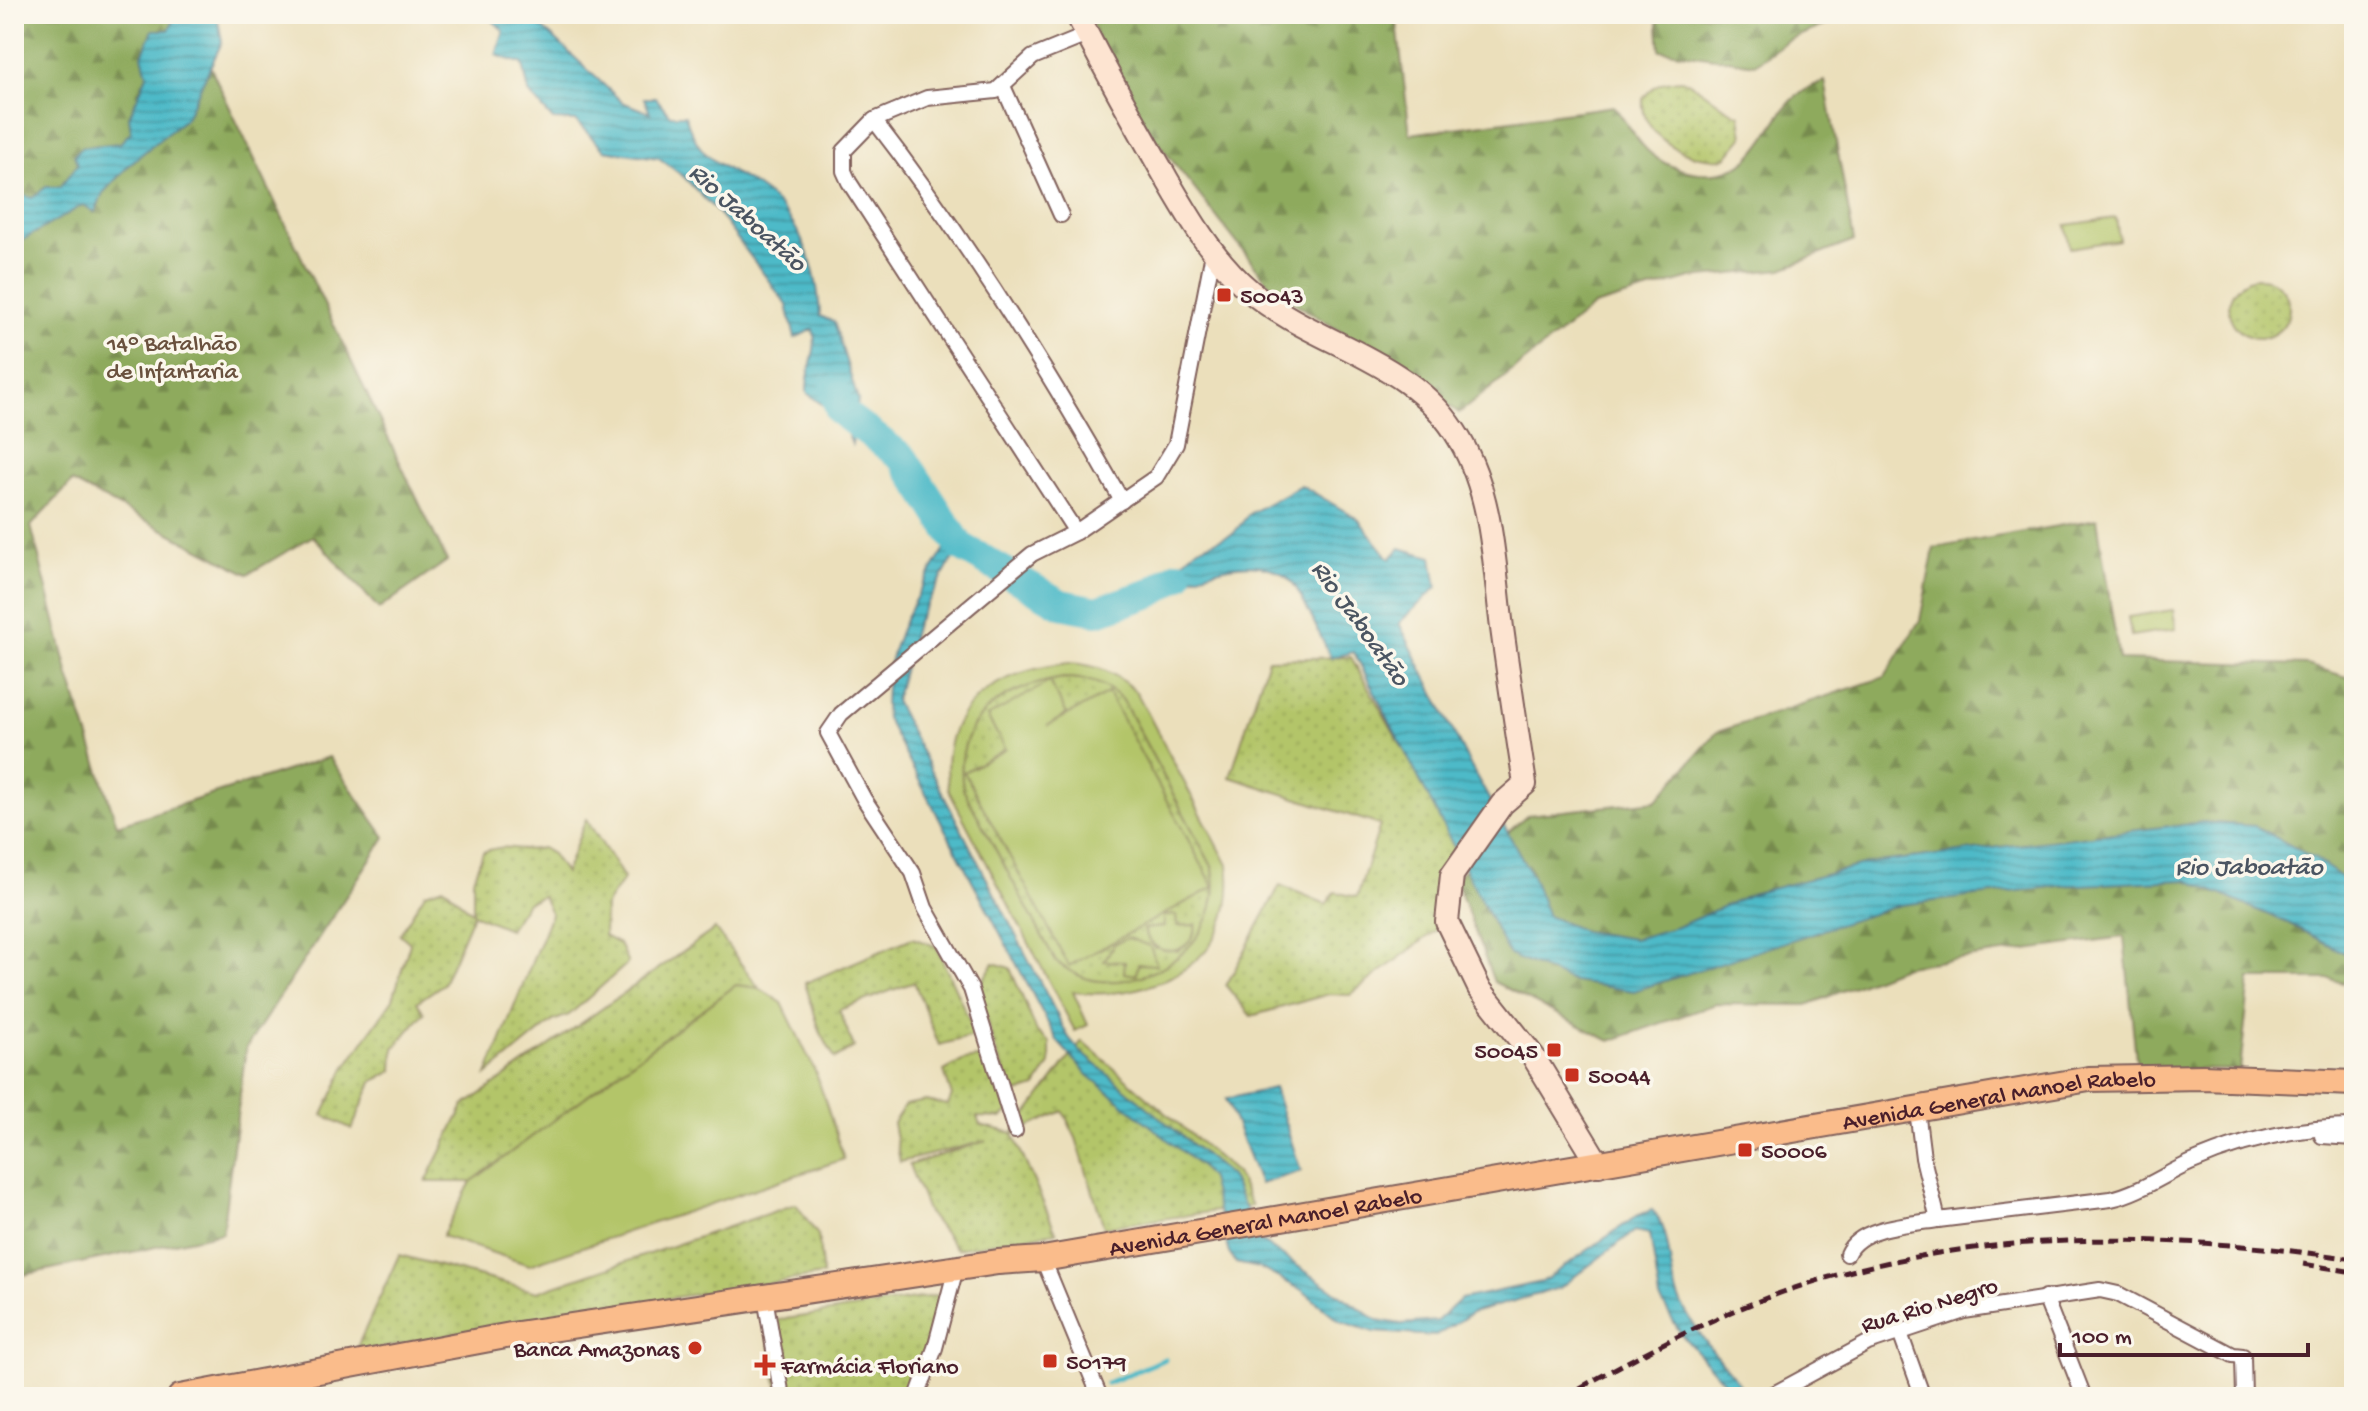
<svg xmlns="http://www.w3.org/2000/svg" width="2368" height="1411" viewBox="0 0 2368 1411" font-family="'Gochi Hand',sans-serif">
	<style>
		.grass { fill: url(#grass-dots); stroke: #7e724a; stroke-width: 2; fill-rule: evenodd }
		.forest { fill: url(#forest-firs); stroke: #6c6444; stroke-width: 2 }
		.garden { fill: #b3c569; stroke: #7e724a; stroke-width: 2; fill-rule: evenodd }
		.water { fill: url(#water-rules); stroke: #4c6c7a; stroke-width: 2 }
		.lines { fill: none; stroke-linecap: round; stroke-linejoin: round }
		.stream { stroke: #4ebac8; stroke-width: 5 }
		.river { stroke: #4ebac8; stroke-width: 30 }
		.street-casing { stroke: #82625d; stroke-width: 18 }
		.secondary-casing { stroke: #82625d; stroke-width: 26 }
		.primary-casing { stroke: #82625d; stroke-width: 28 }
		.street { stroke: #fff; stroke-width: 14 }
		.secondary { stroke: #fde4d1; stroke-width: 22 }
		.primary { stroke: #fabc8b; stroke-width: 24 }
		.rail { stroke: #4a1f2b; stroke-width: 5; stroke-dasharray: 12 6; stroke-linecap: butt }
		.poi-dot { fill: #c8321e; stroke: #fbf7ec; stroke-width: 3 }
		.labels { text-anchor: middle; stroke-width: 7; stroke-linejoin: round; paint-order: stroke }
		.poi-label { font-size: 24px; fill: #4a1f2b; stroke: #fbf7ec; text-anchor: start }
		.park-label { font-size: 24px; fill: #6a513e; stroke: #fbf7ec }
		.street-label { font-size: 24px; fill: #4a1f2b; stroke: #fbf7ec }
		.water-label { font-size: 26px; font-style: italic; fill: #4b5562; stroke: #fbf7ec }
	</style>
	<defs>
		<pattern id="grass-dots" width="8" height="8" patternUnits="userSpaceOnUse" patternTransform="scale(2)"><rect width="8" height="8" fill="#b3c569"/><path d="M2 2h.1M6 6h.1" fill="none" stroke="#9ba95b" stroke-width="1.8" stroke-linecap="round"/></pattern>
		<pattern id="forest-firs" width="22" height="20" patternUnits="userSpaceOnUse" patternTransform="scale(2)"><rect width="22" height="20" fill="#8eaa5d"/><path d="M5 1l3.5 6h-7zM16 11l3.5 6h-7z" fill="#768a4d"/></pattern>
		<pattern id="water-rules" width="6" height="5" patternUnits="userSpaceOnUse" patternTransform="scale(2)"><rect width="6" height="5" fill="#4ebac8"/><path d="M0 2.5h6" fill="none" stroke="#4397a3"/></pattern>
	</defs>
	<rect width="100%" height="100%" fill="#fbf7ec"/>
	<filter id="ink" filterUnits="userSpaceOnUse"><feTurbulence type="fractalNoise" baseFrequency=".0125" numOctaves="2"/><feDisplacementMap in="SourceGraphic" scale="16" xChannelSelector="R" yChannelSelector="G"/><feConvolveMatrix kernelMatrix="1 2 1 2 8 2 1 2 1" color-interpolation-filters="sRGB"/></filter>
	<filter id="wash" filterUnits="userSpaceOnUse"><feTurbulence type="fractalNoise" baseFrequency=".006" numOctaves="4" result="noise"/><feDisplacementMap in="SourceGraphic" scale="32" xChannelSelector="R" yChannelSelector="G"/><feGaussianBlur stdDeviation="1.8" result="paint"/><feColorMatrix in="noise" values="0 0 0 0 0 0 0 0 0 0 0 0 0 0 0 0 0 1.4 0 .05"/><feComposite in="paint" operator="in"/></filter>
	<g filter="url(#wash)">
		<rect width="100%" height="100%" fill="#ebdfbb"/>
		<g class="grass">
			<path d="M1683,80C1705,88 1718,107 1740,115L1743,137L1726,158C1694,164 1639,138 1643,99C1654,83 1663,81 1683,80Z"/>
			<circle cx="2259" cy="308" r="30"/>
			<path d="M1351,657L1450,831L1459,864L1447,922L1350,995L1329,994L1251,1016L1226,986L1280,885L1326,904L1335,892L1357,897L1380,825L1230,777L1268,659Z"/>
			<path d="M1063,678C1088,678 1103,682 1122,699L1213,868C1226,933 1163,986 1100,981C1083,980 1070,971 1056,962L963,789C952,719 1001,688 1063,678ZM1175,915L1176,926L1196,925L1178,951L1154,947L1144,929L1164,927V916Z"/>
			<path d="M586,819L624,878L605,906L604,936L619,944L628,963L569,1015L553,1021L487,1075L551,914L543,896L527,902L509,929L473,914L443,984L417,1002L424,1013L394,1048L393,1071L372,1082L352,1129L323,1115L345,1068L393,999L410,943L400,934L425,893L444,887L473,913V879L483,852C513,841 517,854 542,848L552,854L565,873Z"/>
			<path d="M715,929L759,988L736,985L471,1182H426L464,1106Z"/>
			<path d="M912,938L936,946L976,1035L939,1045L914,982L839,1010L854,1047L835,1059L820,1031L805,983Z"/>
			<path d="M994,963L1010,968L1037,1032L1050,1043V1064L1036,1087L1017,1093L1011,1083L1016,1107L1001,1118L977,1117L980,1125L1013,1133L1082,1041L1236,1173L1252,1206L1104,1227L1076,1138L1063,1111L1013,1134L1056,1232L957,1249L928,1213L909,1165L986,1141L900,1162L893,1123L905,1105L926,1101L947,1105L952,1096L944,1071L964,1060L986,1057L1008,1078L998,1058L977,989Z"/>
			<path d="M796,1204L818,1235L823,1275L500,1324L354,1354L399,1255L537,1292Z"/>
			<path d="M946,1294L906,1397H779L766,1322Z"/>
		</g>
		<g class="forest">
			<path d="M14,14H185L447,561L379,609L313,536L248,574L72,482L31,526L69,676L117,825L329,757L385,837L246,1048L222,1233L14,1277Z"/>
			<path d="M1089,14H1396L1410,134L1614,106C1625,121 1635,138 1648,151C1673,175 1723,183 1749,158C1778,129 1779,96 1825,81L1854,241L1782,269L1691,278L1594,306L1459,413L1377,354L1274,290L1112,84Z"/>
			<path d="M1657,14H1832L1834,22L1788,40L1755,64L1660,50Z"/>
			<path d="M2097,519L2119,660L2307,665L2354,679V987L2331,979H2250L2240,1070L2137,1069L2124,937L1905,966L1807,1005L1716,1004L1610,1041L1494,982L1455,878L1528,815L1656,801L1717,732L1885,677L1920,620L1934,548Z"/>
		</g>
		<g class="garden">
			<path d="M2116,218L2119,240L2070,248L2066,225Z"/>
			<path d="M2173,610L2176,629L2131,636L2128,617Z"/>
			<path d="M1069,663C1099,665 1115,672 1137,693L1228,865C1241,960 1155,1002 1073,992L1088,1025L1075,1031L949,791C936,707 993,672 1069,663ZM1063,678C1088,678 1103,682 1122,699L1213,868C1226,933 1163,986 1100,981C1083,980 1070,971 1056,962L963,789C952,719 1001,688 1063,678Z"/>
			<path d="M1049,682L1067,714L1047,726L1108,693L1214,887L1069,966L964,772L1006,749L987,717Z"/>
			<path d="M1176,915L1177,926L1196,925C1192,957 1153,960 1144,929L1164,927V916Z"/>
			<path d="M1128,938L1150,946L1157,965L1138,964L1136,975L1124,973L1125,962L1104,961L1114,944Z"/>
			<path d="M736,985L759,988L782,1003L816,1073L844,1159L529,1265L442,1236L471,1182Z"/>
		</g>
		<g class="water">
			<path d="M176,14H217L222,42L186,118L131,163L103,193L95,212L83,205L14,245V192L32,198L46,187H60L78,164L74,155L82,147L120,143L131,132L129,117L147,75L142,55L153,30H169Z"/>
			<path d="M477,14H524L554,38L622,102L650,113L644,98H656L670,115H685C701,165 720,162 757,187C800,216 818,267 820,316L834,322L858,400L852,444L841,419L807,393C806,367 819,353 813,329L795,338L787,305L718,213L684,177L659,158L604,150L576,121L553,120L529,93L523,64L496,55L504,31L491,19Z"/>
			<path d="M1301,485L1358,519L1390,559L1400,548L1432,557L1437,587L1399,623L1470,765L1532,876L1548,916L1583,931L1634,939L1677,927L1751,894L1870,863L2203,822L2255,826L2314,858L2354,886V958L2290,924L2187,880L2060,886L1900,905L1634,991L1574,982L1509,955L1354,652L1331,658C1322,641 1302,592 1291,581C1253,544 1182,582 1141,598L1198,548L1233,534L1249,514Z"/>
			<path d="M952,537L960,546L916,623L895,701L1069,1038L1081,1052L1230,1176L1261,1241L1377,1320L1401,1324L1437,1321L1461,1299L1542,1282L1637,1216L1652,1210C1673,1230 1667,1273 1679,1299C1689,1320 1703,1339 1717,1357C1727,1370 1741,1382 1747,1397H1737L1681,1334L1660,1299L1650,1234L1635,1231L1559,1288L1472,1313L1436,1336L1374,1332L1340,1321L1302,1290L1260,1268L1236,1263L1229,1253L1210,1179L1201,1167L1088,1075L1058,1042L886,718C879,649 918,594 952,537Z"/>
			<path d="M1274,1088L1301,1171L1260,1184L1226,1099Z"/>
		</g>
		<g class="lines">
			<g class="stream">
				<path d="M1107,1383L1165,1359"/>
				<path d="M1089,1397H1090"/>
			</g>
			<path class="river" d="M834,390L840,411L903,458L960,546L1061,604L1097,611L1151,593L1178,575"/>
		</g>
	</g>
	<g filter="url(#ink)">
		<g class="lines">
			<defs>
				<g id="street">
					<path d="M1003,86L1061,215"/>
					<path d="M874,120L927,98L996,91L1033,57L1087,35"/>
					<path d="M1076,532L849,182L844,171V151L874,120C967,240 1048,370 1122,501"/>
					<path d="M1015,1131L971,989L925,908L913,873L864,799L828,733L841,714L1032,554L1076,532L1156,477L1176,444L1213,253"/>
					<path d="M2322,1136L2354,1138"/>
					<path d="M1938,1220L2111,1199C2141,1192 2163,1175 2190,1163C2242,1140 2297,1127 2354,1127"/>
					<path d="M1847,1254C1859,1226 1911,1224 1938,1220L1923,1158L1917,1110"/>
					<path d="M1043,1259L1100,1397"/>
					<path d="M765,1297L782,1397"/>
					<path d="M2045,1297L2084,1397"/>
					<path d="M1900,1333L1923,1397"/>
					<path d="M917,1397L935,1348L956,1268"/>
					<path d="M1768,1397L1868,1343L1964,1311L2100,1290L2118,1294L2233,1355L2243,1356L2244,1397"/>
				</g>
				<path id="secondary" d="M1077,14C1103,67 1132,118 1161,169C1186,212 1211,258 1250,291C1317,347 1413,358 1460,440C1493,496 1494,565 1502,628C1509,680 1517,732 1525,784L1502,804L1452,875L1447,922L1479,988L1533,1056L1599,1165"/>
				<g id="primary">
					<path id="s1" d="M180,1397L511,1335L998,1262L1043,1259L2089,1079L2203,1077L2354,1083"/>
				</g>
			</defs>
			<use href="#street" class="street-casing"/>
			<use href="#secondary" class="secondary-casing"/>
			<use href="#primary" class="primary-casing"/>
			<use href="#street" class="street"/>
			<use href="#secondary" class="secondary"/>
			<use href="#primary" class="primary"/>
			<g class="rail">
				<path d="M2303,1264L2354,1272"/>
				<path d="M1564,1397C1634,1357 1707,1319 1783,1292C1966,1227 2164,1232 2354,1259"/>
			</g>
		</g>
	</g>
	<g class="poi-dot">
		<rect x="1216" y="287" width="16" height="16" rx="4"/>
		<rect x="1546" y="1042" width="16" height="16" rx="4"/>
		<rect x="1564" y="1067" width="16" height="16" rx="4"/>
		<rect x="1737" y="1142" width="16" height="16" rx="4"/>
		<circle cx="695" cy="1348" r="8"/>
		<rect x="1042" y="1353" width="16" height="16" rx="4"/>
		<path d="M761 1353h8v8h8v8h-8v8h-8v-8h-8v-8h8z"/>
	</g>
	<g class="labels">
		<g class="poi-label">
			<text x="1240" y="303">50043</text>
			<text x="1538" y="1058" text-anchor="end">50045</text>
			<text x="1588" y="1083">50044</text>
			<text x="1761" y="1158">50006</text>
			<text x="679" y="1356" text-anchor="end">Banca Amazonas</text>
			<text x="1066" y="1369">50179</text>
			<text x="781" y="1373">Farmácia Floriano</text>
		</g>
		<g class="park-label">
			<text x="172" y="350">14° Batalhão<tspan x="172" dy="28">de Infantaria</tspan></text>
		</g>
		<g class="street-label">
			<text dy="8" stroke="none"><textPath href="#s1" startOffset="1844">Avenida General Manoel Rabelo</textPath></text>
			<text dy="8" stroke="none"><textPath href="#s1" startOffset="1100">Avenida General Manoel Rabelo</textPath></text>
			<text transform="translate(1929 1304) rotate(-17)" y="8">Rua Rio Negro</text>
		</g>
		<g class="water-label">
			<text transform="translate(749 216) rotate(42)" y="9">Rio Jaboatão</text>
			<text transform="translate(1362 622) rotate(54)" y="9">Rio Jaboatão</text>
			<text x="2249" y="874">Rio Jaboatão</text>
		</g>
	</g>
	<rect width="2368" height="1411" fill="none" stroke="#fbf7ec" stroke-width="48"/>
	<path d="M2060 1343v12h248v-12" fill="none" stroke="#4a1f2b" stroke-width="4"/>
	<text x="2072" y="1343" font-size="24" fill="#4a1f2b" stroke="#fbf7ec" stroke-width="6" paint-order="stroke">100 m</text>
</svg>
